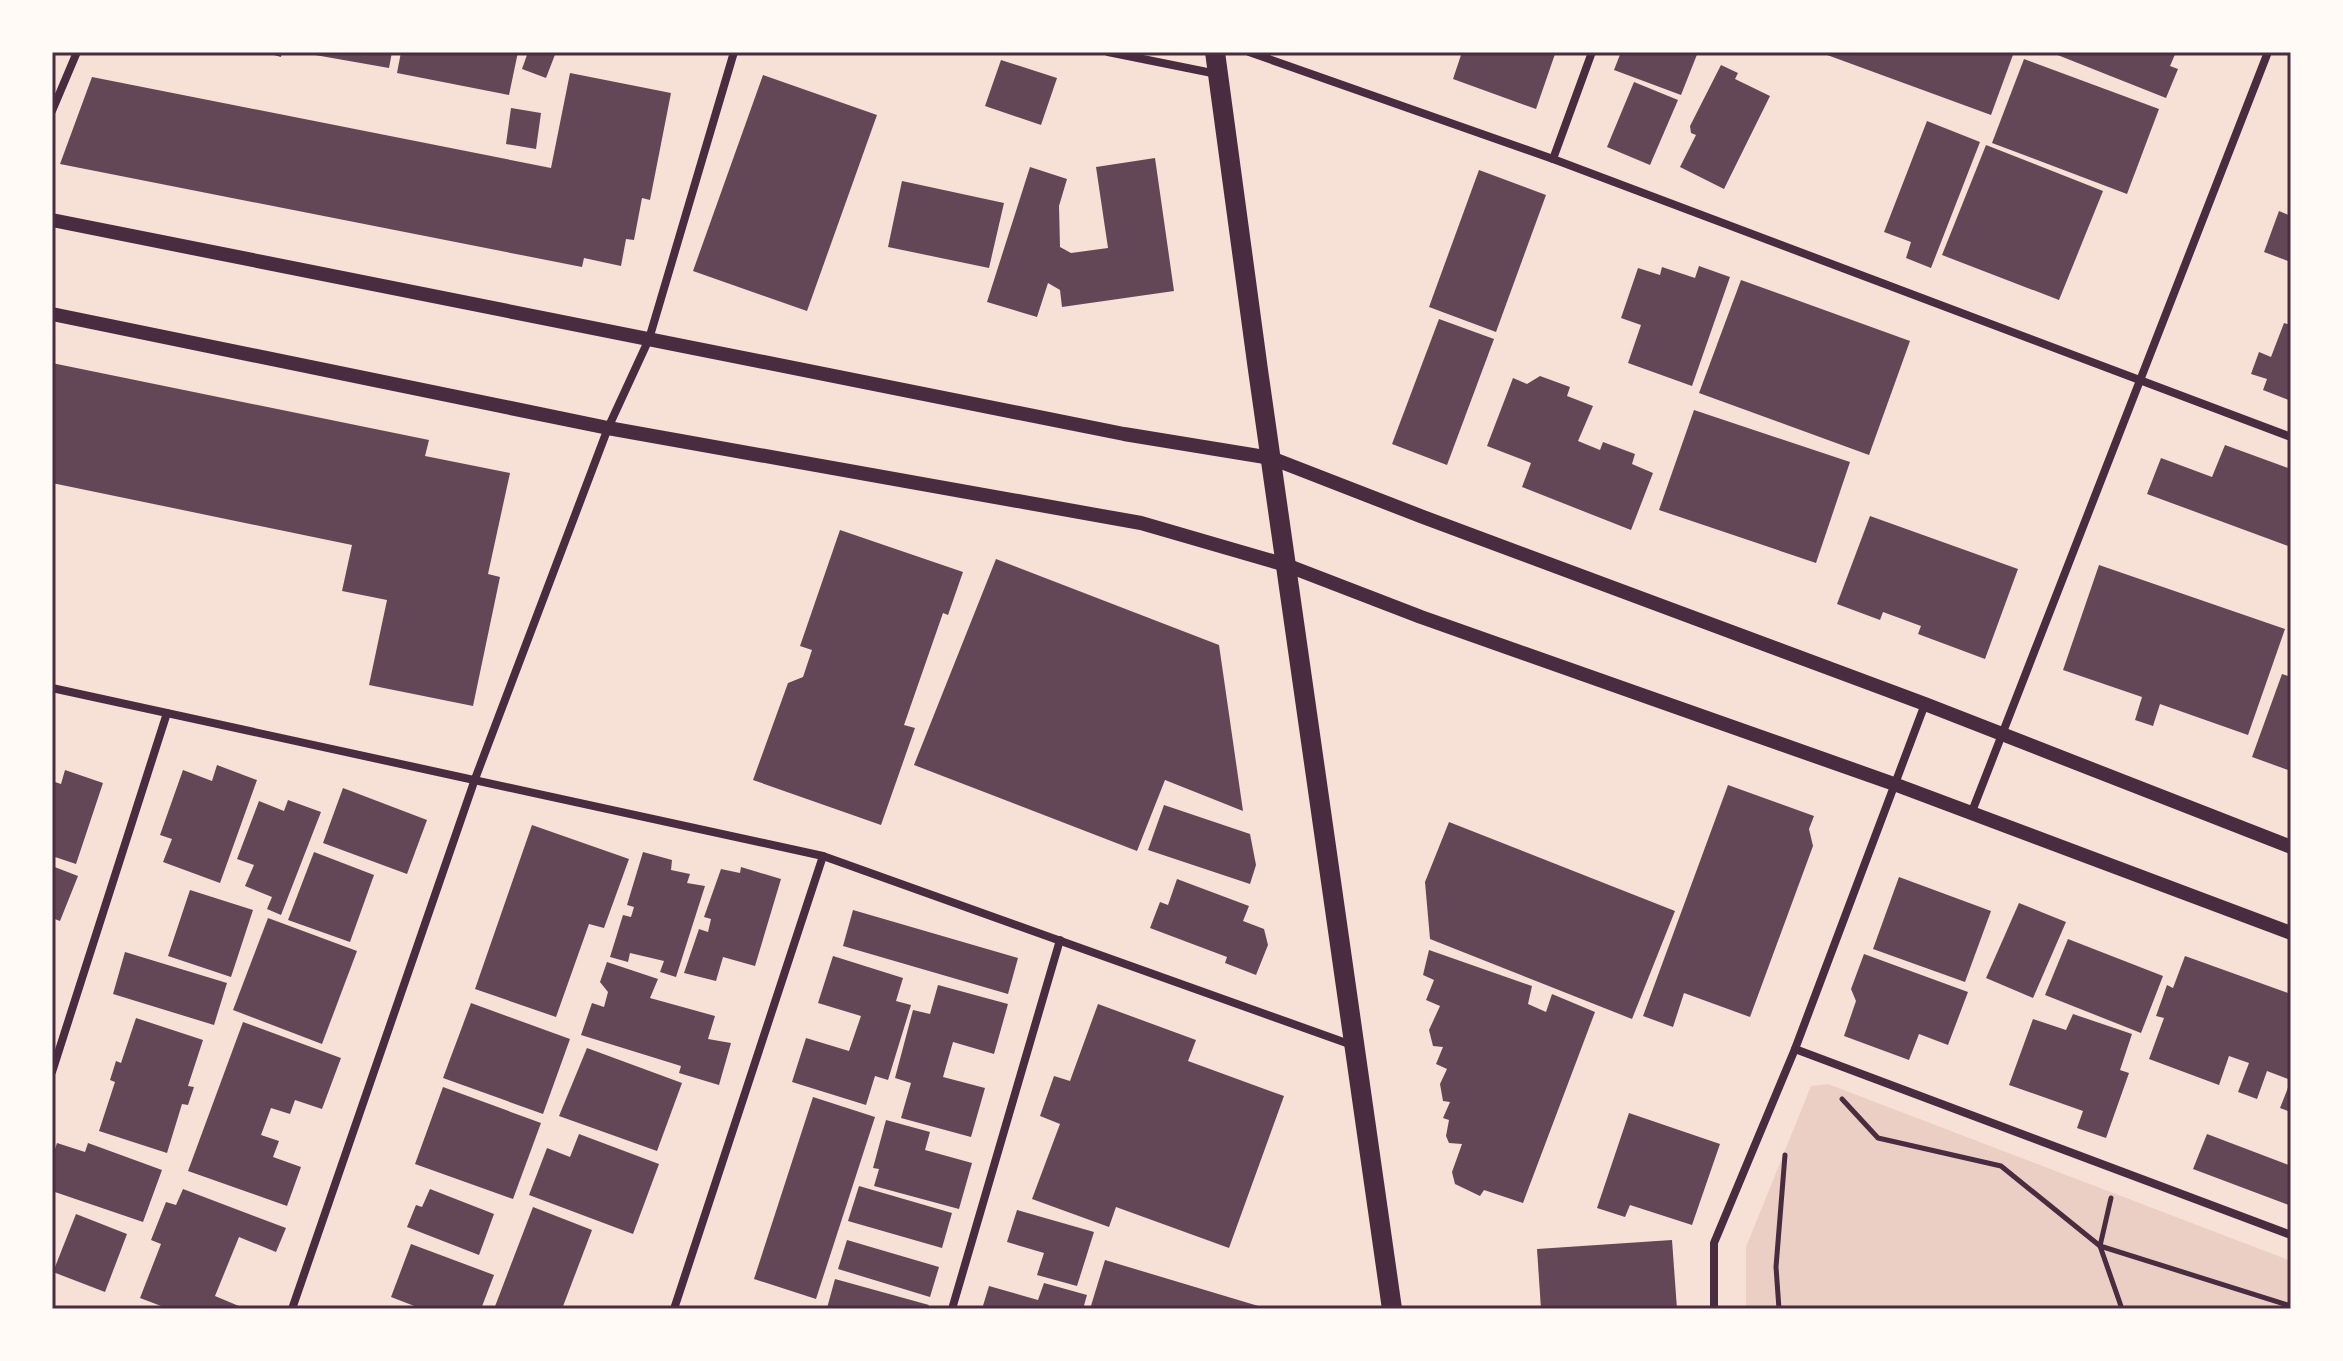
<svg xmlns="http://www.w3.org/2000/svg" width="2343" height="1361" viewBox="0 0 2343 1361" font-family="'Work Sans',sans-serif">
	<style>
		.green { fill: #ebcfc5 }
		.building { fill: #644757 }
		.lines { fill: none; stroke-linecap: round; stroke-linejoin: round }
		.path { stroke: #4a2c40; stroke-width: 5 }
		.minor { stroke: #4a2c40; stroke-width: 8 }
		.tertiary { stroke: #4a2c40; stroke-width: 14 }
		.primary { stroke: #4a2c40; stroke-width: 20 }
		.neatline { fill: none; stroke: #4a2c40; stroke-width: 3 }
	</style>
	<rect width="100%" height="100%" fill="#f7e1d7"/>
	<path class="green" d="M1828,1084L2291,1261V1309H1746V1247L1811,1086Z"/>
	<g class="building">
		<path d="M263,52H282L281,57Z"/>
		<path d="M316,52H392L389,68L315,55Z"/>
		<path d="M401,52H518L509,95L397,73Z"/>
		<path d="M528,52H556L546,78L522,69Z"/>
		<path d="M1462,52H1551L1555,54L1536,109L1453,79Z"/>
		<path d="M1621,52H1698L1681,95L1614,70Z"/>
		<path d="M1819,52H2014L1991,115Z"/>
		<path d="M2050,52H2176L2170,66L2178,69L2166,98Z"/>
		<path d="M2024,59L2159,109L2127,194L1992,143Z"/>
		<path d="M1001,60L1057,78L1041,125L985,106Z"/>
		<path d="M1721,65L1738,73L1735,79L1770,96L1724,189L1680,167L1696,135L1691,133L1690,126Z"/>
		<path d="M570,73L671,93L650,200L642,198L634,240L626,239L621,266L584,258L582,267L60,164L92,77L551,168Z"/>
		<path d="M763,75L877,115L807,311L693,271Z"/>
		<path d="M1634,82L1678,100L1650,165L1607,147Z"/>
		<path d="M511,108L541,113L536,149L506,144Z"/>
		<path d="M1927,121L1980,142L1931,268L1906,258L1911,242L1884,232Z"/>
		<path d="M1986,145L2103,191L2059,300L1942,255Z"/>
		<path d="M1155,158L1174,291L1062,307L1060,290L1048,283L1037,317L987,302L1030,167L1067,179L1059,206L1060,247L1071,253L1108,248L1096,167Z"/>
		<path d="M1479,170L1546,195L1496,332L1429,307Z"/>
		<path d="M902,181L1004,203L989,268L888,247Z"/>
		<path d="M2279,211L2291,216V262L2264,252Z"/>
		<path d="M1699,266L1730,277L1692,386L1628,363L1641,325L1621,318L1638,268L1660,275L1662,267L1695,278Z"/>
		<path d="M1741,280L1910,341L1869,455L1699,393Z"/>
		<path d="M1439,319L1494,339L1447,465L1392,444Z"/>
		<path d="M2284,323L2291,325V401L2263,390L2267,379L2251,374L2259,352L2271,357Z"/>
		<path d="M52,363L429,440L425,456L510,473L488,574L500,577L473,706L369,685L387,600L342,591L352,545L52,483Z"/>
		<path d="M1540,376L1570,387L1567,396L1593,406L1578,441L1600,450L1603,442L1635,454L1632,464L1653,473L1631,530L1522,487L1531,463L1487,446L1513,378L1527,384Z"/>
		<path d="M1694,410L1850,462L1816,563L1659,510Z"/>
		<path d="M2225,445L2291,469V547L2147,494L2161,458L2212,477Z"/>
		<path d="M1870,516L2018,569L1985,659L1918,634L1921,626L1883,612L1880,620L1837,604Z"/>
		<path d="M840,530L963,572L948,615L943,613L904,725L915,728L881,825L753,780L788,683L803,677L812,650L800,646Z"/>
		<path d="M996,559L1219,645L1243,811L1165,780L1137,851L914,765Z"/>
		<path d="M2099,565L2285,629L2248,735L2160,704L2153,726L2135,720L2142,697L2063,670Z"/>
		<path d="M2282,674L2291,677V771L2252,757Z"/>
		<path d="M217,765L257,780L220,883L163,862L172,839L160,835L183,770L212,781Z"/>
		<path d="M65,770L103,783L76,864L52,856V781L61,784Z"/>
		<path d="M1728,785L1814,816L1809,829L1813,846L1750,1017L1684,993L1673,1027L1643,1016Z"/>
		<path d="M343,788L427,820L407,874L323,843Z"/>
		<path d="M288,800L321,812L281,915L267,909L272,897L245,886L254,865L237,859L259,801L284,811Z"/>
		<path d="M1164,805L1250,834L1256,865L1250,884L1148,850Z"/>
		<path d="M1449,822L1675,911L1632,1019L1430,939L1425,882Z"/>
		<path d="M532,825L629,859L604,928L589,924L556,1017L475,989Z"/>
		<path d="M314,852L374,875L350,942L288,920Z"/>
		<path d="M643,852L672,860L671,870L690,874L687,883L705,886L676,977L660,972L664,961L630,953L628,962L610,957L623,915L631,917L634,907L627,905Z"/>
		<path d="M52,866L78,876L60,921L52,918Z"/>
		<path d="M741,867L781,879L755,966L723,957L716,981L684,973L699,929L708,932L711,919L704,917L721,869L740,873Z"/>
		<path d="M1899,877L1991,911L1965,982L1873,949Z"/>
		<path d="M1177,879L1249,906L1243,921L1264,929L1268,945L1256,975L1225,963L1227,957L1150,928L1160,902L1168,905Z"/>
		<path d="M190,890L253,910L231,977L168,956Z"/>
		<path d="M2019,903L2066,922L2033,998L1986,978Z"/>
		<path d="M853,910L1018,958L1008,994L843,946Z"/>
		<path d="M268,918L357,951L322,1044L233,1010Z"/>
		<path d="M2068,939L2163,976L2141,1033L2045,995Z"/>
		<path d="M1429,950L1532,986L1528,1004L1546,1012L1552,994L1595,1012L1523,1203L1484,1190L1480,1196L1455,1184L1452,1172L1462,1144L1449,1143L1446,1136L1449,1120L1443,1118L1450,1102L1443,1101L1440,1084L1447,1069L1436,1064L1443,1047L1433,1046L1429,1030L1440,1006L1426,1000L1434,980L1423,975Z"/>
		<path d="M125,952L227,983L214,1025L113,994Z"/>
		<path d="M1864,954L1968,992L1948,1045L1919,1034L1909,1060L1844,1036L1856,1001L1851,989Z"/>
		<path d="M833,956L903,978L896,1001L911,1005L888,1080L875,1076L866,1105L792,1082L806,1038L849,1051L861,1016L818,1003Z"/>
		<path d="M2185,956L2291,994V1112L2280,1108L2291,1080L2267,1071L2257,1099L2238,1092L2249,1063L2229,1056L2219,1085L2149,1059L2164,1018L2156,1016L2167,985L2173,988Z"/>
		<path d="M607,962L658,979L650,998L715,1016L708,1039L731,1043L719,1085L679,1073L681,1066L581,1035L592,1003L604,1007L608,992L600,982Z"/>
		<path d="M938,985L1008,1004L994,1054L953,1042L943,1077L985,1088L971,1137L901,1118L911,1083L895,1078L913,1010L930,1014Z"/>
		<path d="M471,1003L570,1039L543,1114L443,1078Z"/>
		<path d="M1098,1004L1196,1040L1188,1061L1284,1096L1229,1248L1116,1207L1109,1227L1032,1199L1060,1124L1040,1116L1054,1076L1070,1081Z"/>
		<path d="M2073,1014L2132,1034L2120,1070L2129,1073L2106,1138L2077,1128L2083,1111L2009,1085L2033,1019L2066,1030Z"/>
		<path d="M136,1018L203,1040L188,1086L194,1087L188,1105L182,1104L167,1153L99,1131L115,1082L110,1080L116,1061L121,1063Z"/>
		<path d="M243,1022L341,1058L322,1109L295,1100L290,1114L271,1108L261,1135L279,1141L273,1157L301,1167L287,1206L188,1171Z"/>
		<path d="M587,1048L682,1083L657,1151L559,1116Z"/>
		<path d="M443,1087L541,1123L513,1199L415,1164Z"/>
		<path d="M813,1097L875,1117L816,1299L754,1279Z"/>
		<path d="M1629,1113L1720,1144L1692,1225L1630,1205L1625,1217L1597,1208Z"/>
		<path d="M886,1120L930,1132L925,1150L972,1163L959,1209L874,1186L879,1169L873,1168Z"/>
		<path d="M579,1134L659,1164L633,1234L529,1195L547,1148L570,1157Z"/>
		<path d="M2207,1134L2291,1166V1206L2193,1169Z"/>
		<path d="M57,1143L85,1152L88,1143L162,1170L143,1222L52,1191V1158Z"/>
		<path d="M859,1186L952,1213L942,1248L848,1221Z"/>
		<path d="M183,1189L286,1228L276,1252L239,1237L215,1296L246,1309H169L140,1298L161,1244L151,1240L166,1202L176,1205Z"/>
		<path d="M430,1189L494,1214L479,1255L407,1227L416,1205L422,1207Z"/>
		<path d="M533,1207L592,1230L562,1309H494Z"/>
		<path d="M1017,1210L1094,1232L1077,1286L1037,1275L1044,1253L1007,1242Z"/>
		<path d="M76,1214L127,1234L105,1292L53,1272Z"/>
		<path d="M847,1240L939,1267L930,1297L838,1269Z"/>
		<path d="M1672,1240L1677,1309H1541L1537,1249Z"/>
		<path d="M411,1244L494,1275L481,1309H422L391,1297Z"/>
		<path d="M1105,1260L1265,1308V1309H1090Z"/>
		<path d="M835,1279L929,1305L927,1309L827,1308Z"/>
		<path d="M1044,1283L1087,1295L1083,1309H982L989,1286L1038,1300Z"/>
	</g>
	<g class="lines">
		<g class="path">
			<path d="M1842,1099L1878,1138L2001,1166L2100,1246L2122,1309"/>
			<path d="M2111,1198L2100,1246L2291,1306"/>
			<path d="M1779,1309L1776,1267L1785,1155"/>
		</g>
		<g class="minor">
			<path d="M1108,52L1217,74"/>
			<path d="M1249,52L1553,159L2291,437"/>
			<path d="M52,111L77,52"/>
			<path d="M1553,159L1592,52"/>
			<path d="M52,688L823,856L1352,1045"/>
			<path d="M1971,814L2268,52"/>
			<path d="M1795,1049L2291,1235"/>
			<path d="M52,1072L167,713"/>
			<path d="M292,1309L475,779L608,428L649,339L734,52"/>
			<path d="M674,1309L823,856"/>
			<path d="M952,1309L1060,940"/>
			<path d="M1714,1309V1243L1795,1049L1925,704"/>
		</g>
		<g class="tertiary">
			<path d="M52,220L1124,434L1271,458L1423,517L1925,704L2291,847"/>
			<path d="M52,314L608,428L1141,523L1286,565L1421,617L1894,784L2291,933"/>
		</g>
		<path class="primary" d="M1215,52L1258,370L1392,1309"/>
	</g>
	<rect width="2343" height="1361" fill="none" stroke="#fffaf5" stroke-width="108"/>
	<rect x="54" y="54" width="2235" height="1253" class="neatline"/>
</svg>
